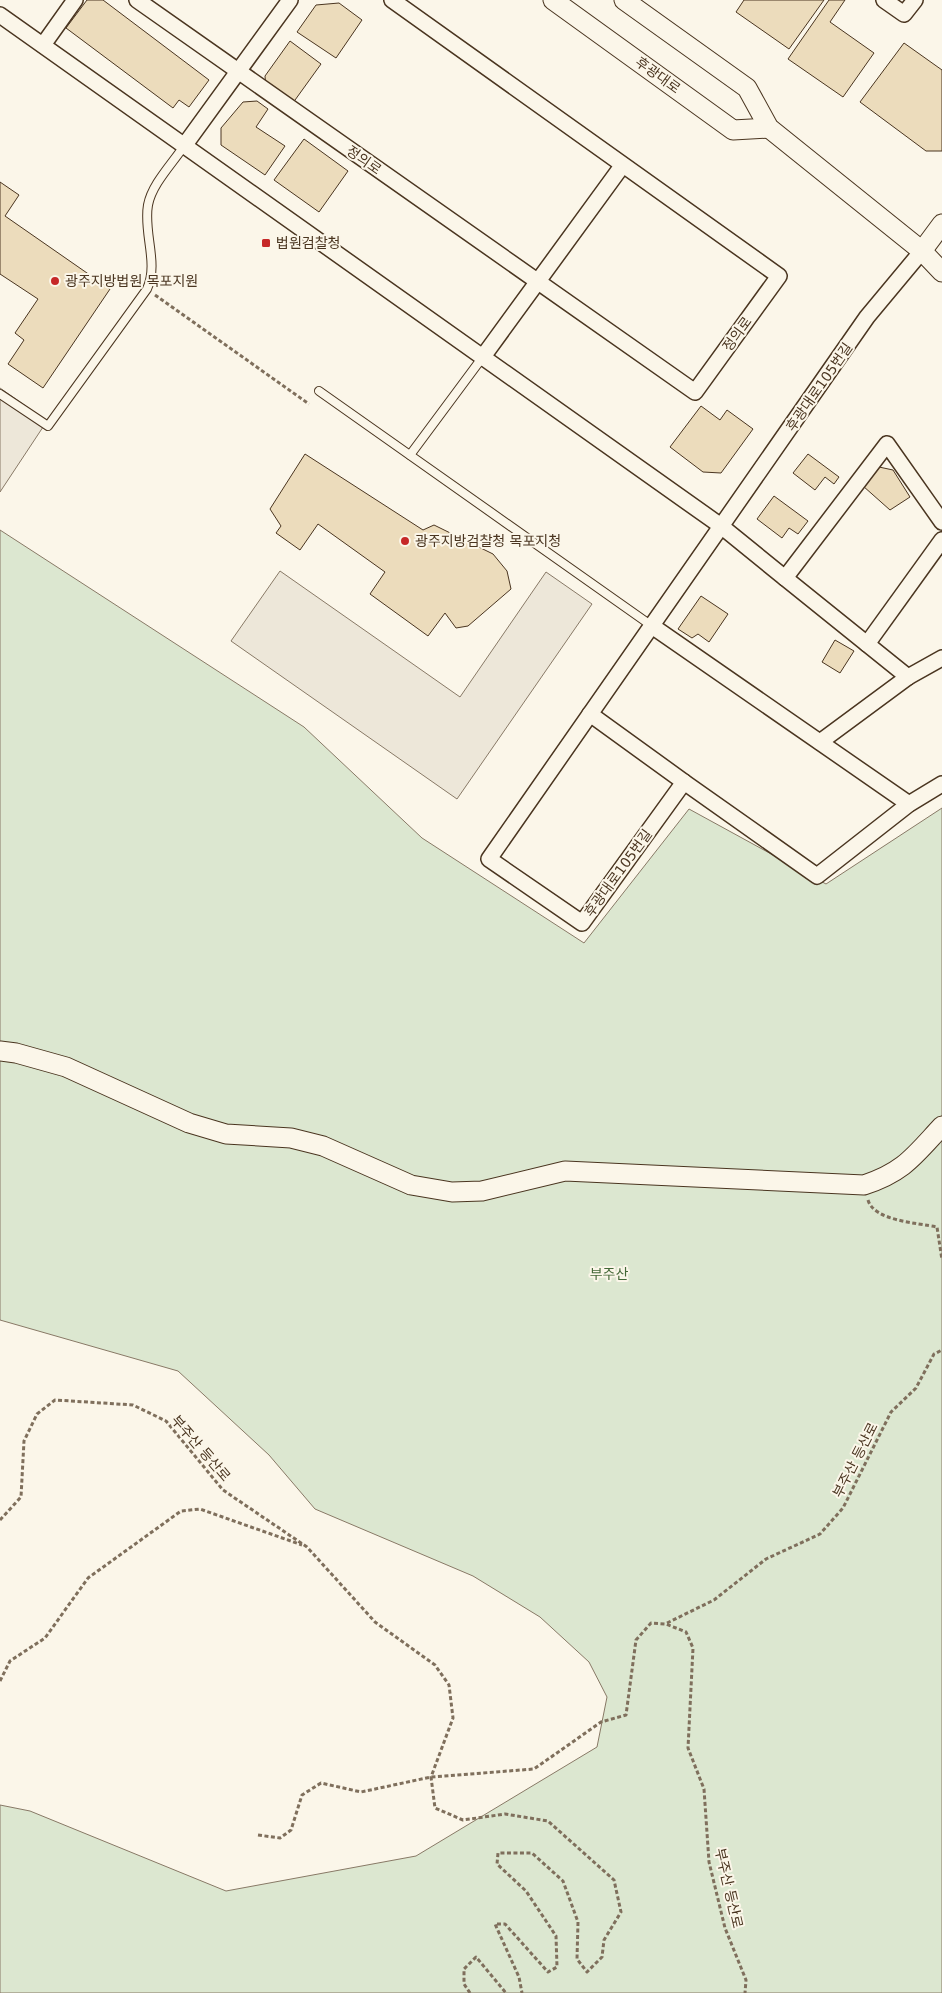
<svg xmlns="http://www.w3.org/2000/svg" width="942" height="1993" viewBox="0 0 942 1993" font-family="'DejaVu Sans','Noto Sans KR',sans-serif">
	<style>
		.green { fill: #dce7d0; stroke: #887966 }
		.parking { fill: #ede7d9; stroke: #887966 }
		.building { fill: #ecdcbc; stroke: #4a3520 }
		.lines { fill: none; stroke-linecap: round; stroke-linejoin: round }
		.service-casing { stroke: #4a3520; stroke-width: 10 }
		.minor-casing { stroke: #4a3520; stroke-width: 18 }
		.tertiary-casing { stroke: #4a3520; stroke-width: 21 }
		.path { stroke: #7f6f5c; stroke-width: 3; stroke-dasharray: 4 2.5; stroke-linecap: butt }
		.service { stroke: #fbf6e9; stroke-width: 8 }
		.minor { stroke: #fbf6e9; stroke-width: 15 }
		.tertiary { stroke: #fbf6e9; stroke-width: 19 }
		.poi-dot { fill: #c62828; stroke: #fbf6e9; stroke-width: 2 }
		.labels { text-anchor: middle; stroke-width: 4; stroke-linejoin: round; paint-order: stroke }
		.street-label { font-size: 14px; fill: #4a3520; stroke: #fbf6e9 }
		.poi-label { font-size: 14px; fill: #4a3520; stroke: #fbf6e9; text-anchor: start }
		.park-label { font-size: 14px; fill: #436837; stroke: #fbf6e9 }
	</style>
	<rect width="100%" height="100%" fill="#fbf6e9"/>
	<path class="green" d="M0,530L304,727L422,838L584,943L689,809L826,884L942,808V1993H0V1805L30,1811L226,1891L416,1856L597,1747L607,1697L589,1662L540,1617L473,1576L315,1509L269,1455L178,1371L0,1320Z"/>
	<g class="parking">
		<path d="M0,388L47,421L0,492Z"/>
		<path d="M280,571L460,697L546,572L592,604L457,799L231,641Z"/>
	</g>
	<g class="building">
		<path d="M87,0H103L209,80L189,107L179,100L173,108L66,28Z"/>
		<path d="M744,0H824L789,49L736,12Z"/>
		<path d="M829,0H845L830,22L874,53L843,97L788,59Z"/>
		<path d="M339,3L362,20L336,58L297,32L316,5Z"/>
		<path d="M290,41L321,64L290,107L266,89L265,76Z"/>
		<path d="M904,43L942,70V151H926L860,102Z"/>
		<path d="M257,101L268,109L256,127L285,146L265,175L221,145V128L243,102Z"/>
		<path d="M304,139L348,171L319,212L274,180Z"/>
		<path d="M0,182L19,195L5,216L110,289L43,388L8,364L24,340L15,333L38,299L0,274Z"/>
		<path d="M701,406L720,420L727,410L753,429L721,473L703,472L670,447Z"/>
		<path d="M305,454L423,530L434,525L493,554L507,571L511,589L468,626L456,628L445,613L428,636L370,594L385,572L318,524L300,550L276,533L281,526L270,509Z"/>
		<path d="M808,454L839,477L834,484L825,477L815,490L793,473Z"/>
		<path d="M879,467L893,470L910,497L890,510L863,486Z"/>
		<path d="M774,496L808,521L798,534L789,528L782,538L757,519Z"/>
		<path d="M701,596L728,614L709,642L698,634L692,638L678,629Z"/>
		<path d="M835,640L854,651L840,673L822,662Z"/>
	</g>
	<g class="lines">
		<defs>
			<g id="service">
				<path d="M319,391L652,626"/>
				<path d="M0,394L48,426L147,289C159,263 143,233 148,205C152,184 172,164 184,146"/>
				<path d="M410,455L482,358"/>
			</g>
			<g id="minor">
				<path d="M137,0L695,392L779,276L392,0"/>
				<path d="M884,0L904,14L915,0"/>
				<path d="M0,15L721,526L785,578L887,444L942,522"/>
				<path d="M43,45L75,0"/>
				<path d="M184,146L290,0"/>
				<path d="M922,251L867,317L489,859L582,923L684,782L817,876L909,804L942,784"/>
				<path d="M482,358L622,166"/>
				<path d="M785,578L908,677"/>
				<path d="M652,626L909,804"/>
				<path d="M867,644L942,540"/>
				<path d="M590,714L684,782"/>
				<path d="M820,742L908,677L942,658"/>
			</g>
			<g id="tertiary">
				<path d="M553,0L733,130L769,128"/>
				<path d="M624,0L747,88L769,128L922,251L942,272"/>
				<path d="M922,251L942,224"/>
				<path d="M0,1051L16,1053L66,1067L189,1123L226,1134L291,1138L323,1146L411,1185L452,1192L482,1191L565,1171L864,1185C904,1172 914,1156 942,1126"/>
			</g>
		</defs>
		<use href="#service" class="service-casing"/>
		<use href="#minor" class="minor-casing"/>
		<use href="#tertiary" class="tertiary-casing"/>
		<g class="path">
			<path d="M155,295L309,404"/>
			<path d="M868,1200C874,1221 918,1223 937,1227L942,1260"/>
			<path d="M0,1520L21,1497L24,1441L37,1414L55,1400L133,1405L166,1421L223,1490L307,1547L375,1622L435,1665L449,1685L453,1718L431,1777L435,1808L463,1820L505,1814L548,1821L614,1880L621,1912L604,1940L602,1957L587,1972L577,1959L578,1922L563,1881L532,1853H498L497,1864L526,1891L556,1936L557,1967L548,1972L505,1924H495L519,1977L522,1993"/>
			<path d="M667,1623L714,1600L766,1559L820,1534L843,1508L891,1412L916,1388L934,1354L942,1350"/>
			<path d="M0,1681L10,1661L45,1638L88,1578L181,1511L200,1509L302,1545"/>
			<path d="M258,1835L280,1838L291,1830L302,1795L321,1783L361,1792L431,1777L534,1769L601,1722L626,1715L636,1640L651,1623L666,1624L686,1632L693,1648L688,1748L704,1789L709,1862L725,1928L746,1980L745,1993"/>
			<path d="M470,1993L464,1984V1969L476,1957L506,1993"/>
		</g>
		<use href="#service" class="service"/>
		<use href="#minor" class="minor"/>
		<use href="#tertiary" class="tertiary"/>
	</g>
	<g class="poi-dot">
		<rect x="261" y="238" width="10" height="10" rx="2.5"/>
		<circle cx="55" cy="281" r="5"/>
		<circle cx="405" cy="541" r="5"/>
	</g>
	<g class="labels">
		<g class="street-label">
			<text transform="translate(658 75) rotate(36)" y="5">후광대로</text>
			<text transform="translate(364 160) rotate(35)" y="5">정의로</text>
			<text transform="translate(737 334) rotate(-54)" y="5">정의로</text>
			<text transform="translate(819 387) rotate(-55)" y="5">후광대로105번길</text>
			<text transform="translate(618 873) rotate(-54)" y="5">후광대로105번길</text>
			<text transform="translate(201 1448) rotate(49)" y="5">부주산 등산로</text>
			<text transform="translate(855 1460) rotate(-63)" y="5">부주산 등산로</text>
			<text transform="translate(729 1888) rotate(77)" y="5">부주산 등산로</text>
		</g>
		<g class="poi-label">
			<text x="276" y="248">법원검찰청</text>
			<text x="65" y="286">광주지방법원 목포지원</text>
			<text x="415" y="546">광주지방검찰청 목포지청</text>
		</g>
		<g class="park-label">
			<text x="609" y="1279">부주산</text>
		</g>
	</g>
</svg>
